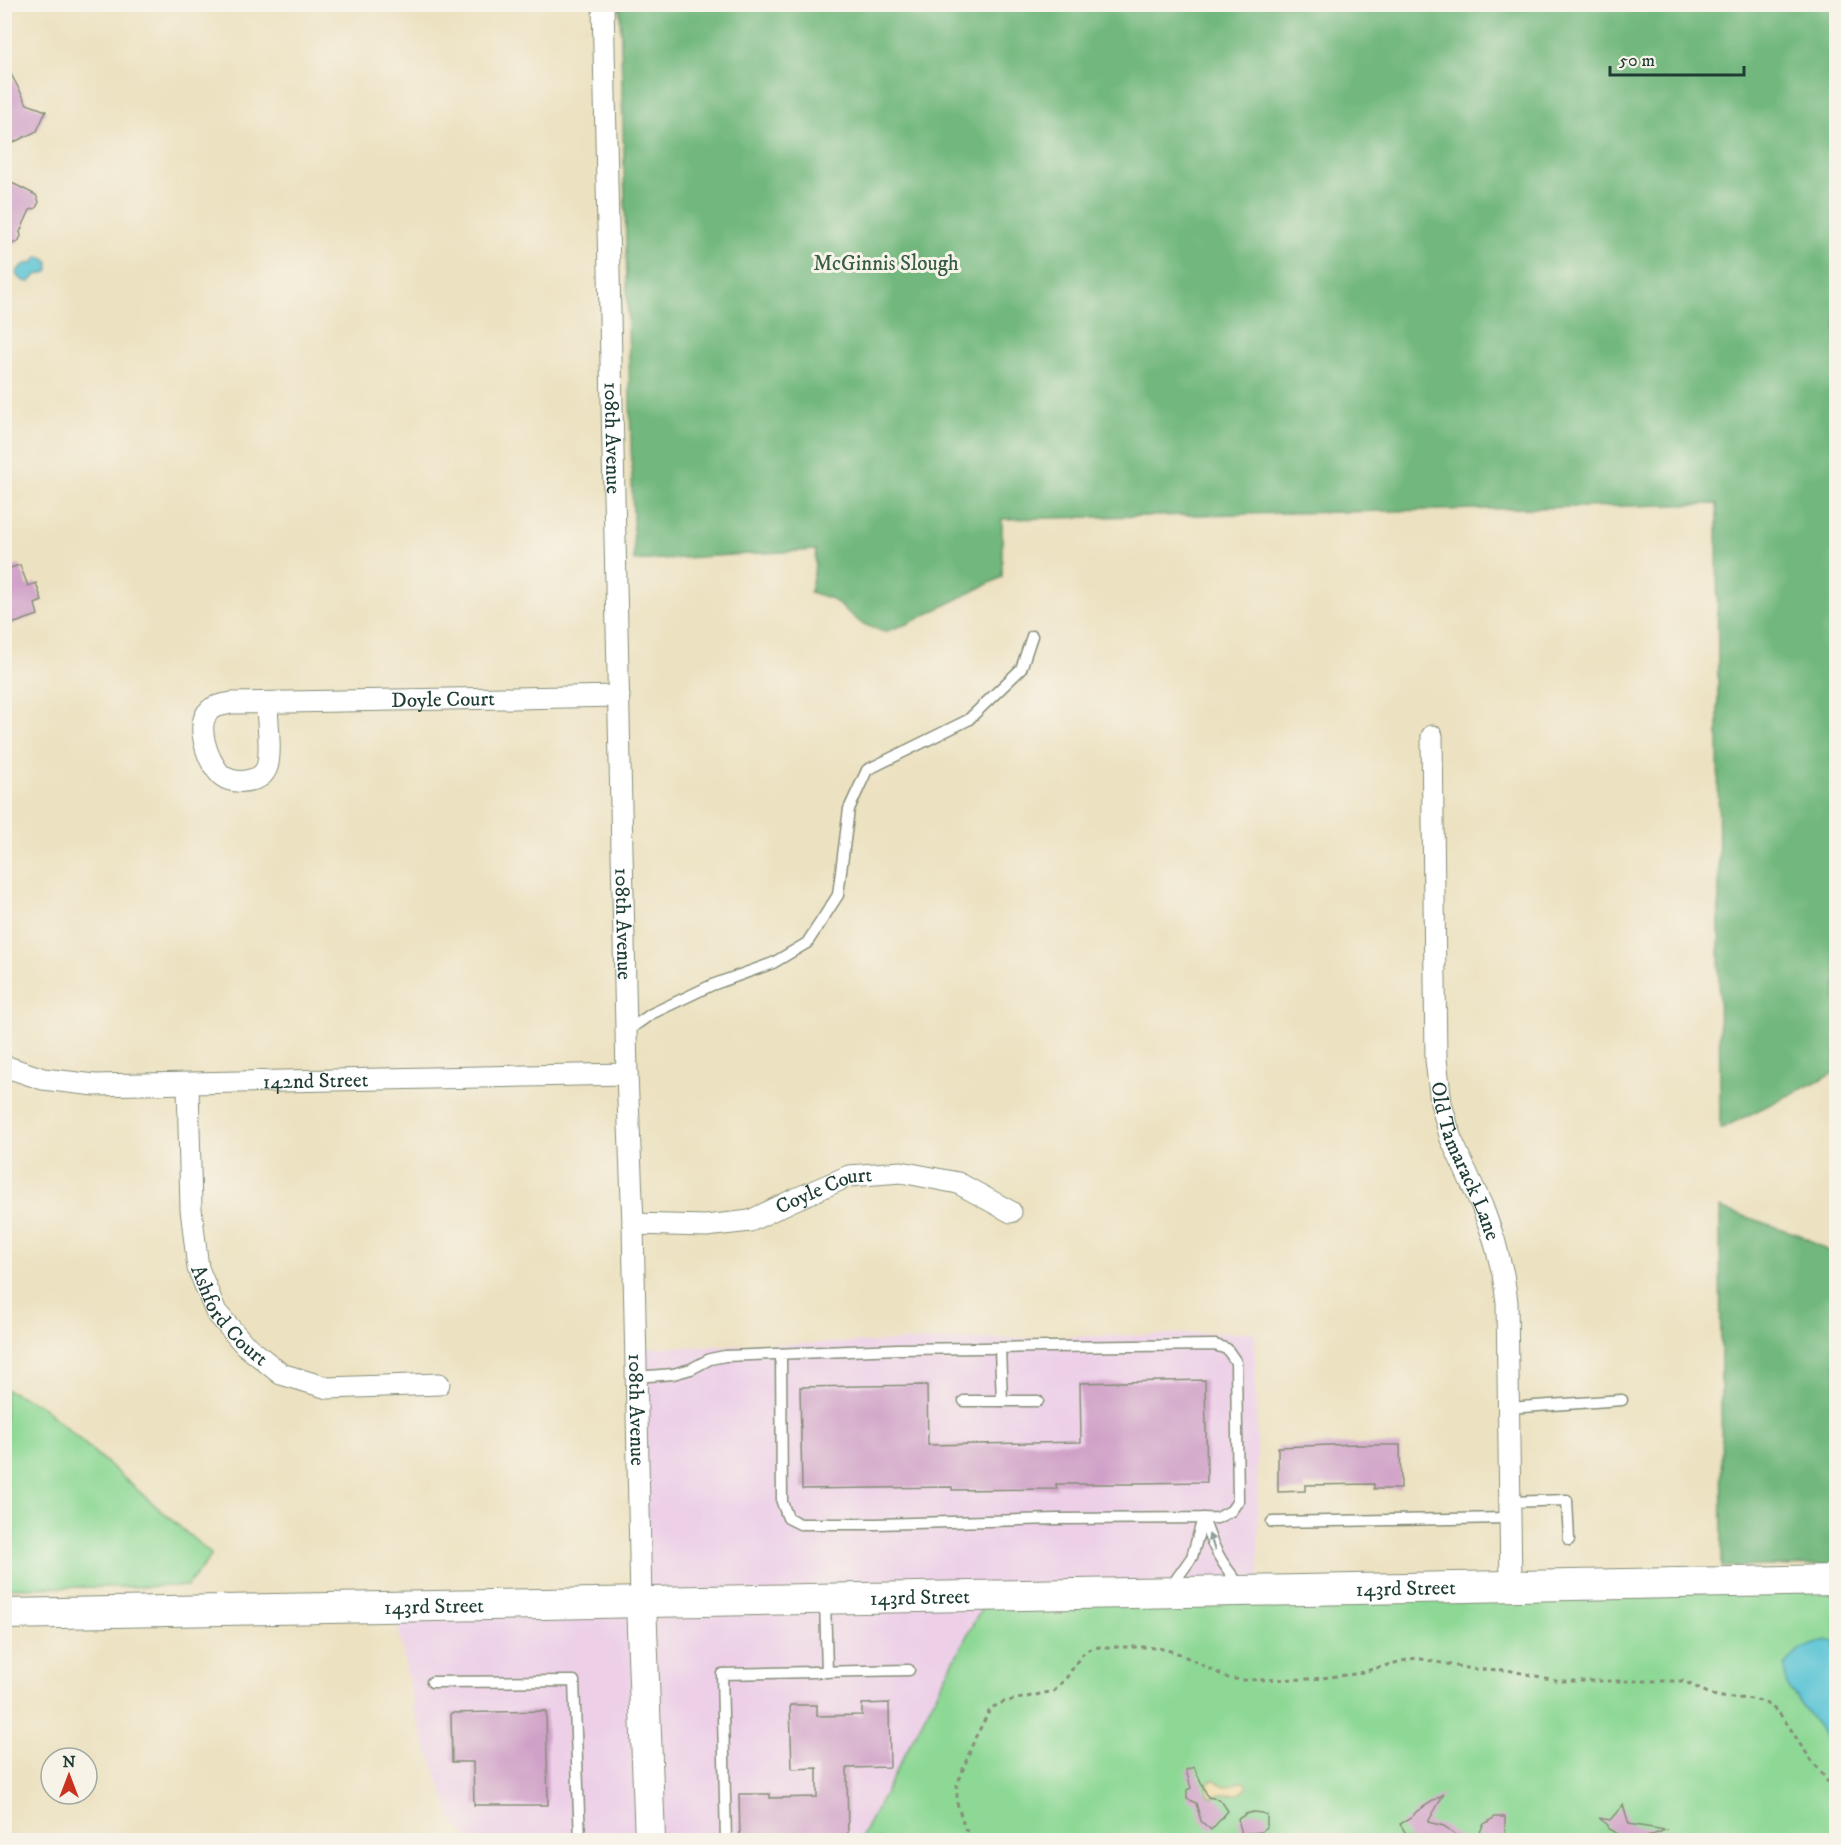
<svg xmlns="http://www.w3.org/2000/svg" width="1841" height="1845" viewBox="0 0 1841 1845" font-family="'IM FELL DW Pica',serif">
	<style>
		.built { fill: #edd0e8 }
		.green { fill: #8dd895; stroke: #568a64; stroke-width: 1.5 }
		.forest { fill: #72b87e; stroke: #487a59; stroke-width: 1.5 }
		.sand { fill: #eeda9e; stroke: #868c69; stroke-width: 1.5 }
		.water { fill: #5ac4d5; stroke: #3c8084; stroke-width: 1.5 }
		.building { fill: #d0a1c8 }
		.lines { fill: none; stroke-linecap: round; stroke-linejoin: round }
		.lane-casing { stroke: #868f7a; stroke-width: 13 }
		.street-casing { stroke: #868f7a; stroke-width: 23 }
		.secondary-casing { stroke: #868f7a; stroke-width: 32 }
		.path { stroke: #868f7a; stroke-width: 3; stroke-dasharray: 4.5 4.5; stroke-linecap: butt }
		.lane { stroke: #fff; stroke-width: 10 }
		.street { stroke: #fff; stroke-width: 21 }
		.secondary { stroke: #fff; stroke-width: 30 }
		.oneway { fill: #8f9e9a }
		.labels { text-anchor: middle; stroke-width: 6; stroke-linejoin: round; paint-order: stroke }
		.park-label { font-size: 21px; fill: #355c47; stroke: #f7f3e8 }
		.street-label { font-size: 21px; fill: #1f3d34; stroke: #f7f3e8 }
	</style>
	<rect width="100%" height="100%" fill="#f7f3e8"/>
	<filter id="ink" filterUnits="userSpaceOnUse"><feTurbulence type="fractalNoise" baseFrequency=".0167" numOctaves="2"/><feDisplacementMap in="SourceGraphic" scale="12" xChannelSelector="R" yChannelSelector="G"/><feConvolveMatrix kernelMatrix="1 2 1 2 8 2 1 2 1" color-interpolation-filters="sRGB"/></filter>
	<filter id="wash" filterUnits="userSpaceOnUse"><feTurbulence type="fractalNoise" baseFrequency=".008" numOctaves="4" result="noise"/><feDisplacementMap in="SourceGraphic" scale="24" xChannelSelector="R" yChannelSelector="G"/><feGaussianBlur stdDeviation="1.35" result="paint"/><feColorMatrix in="noise" values="0 0 0 0 0 0 0 0 0 0 0 0 0 0 0 0 0 1.4 0 .05"/><feComposite in="paint" operator="in"/></filter>
	<g filter="url(#wash)">
		<rect width="100%" height="100%" fill="#ece1c0"/>
		<g class="built">
			<path d="M1255,1332L1259,1581L645,1596L641,1348Z"/>
			<path d="M985,1601L860,1840H656L647,1608Z"/>
			<path d="M634,1608L644,1840H470L453,1822L413,1707L396,1613Z"/>
		</g>
		<g class="green">
			<path d="M5,1389L40,1405L212,1555L187,1586L5,1588Z"/>
			<path d="M1836,1589V1840H860L985,1601Z"/>
		</g>
		<g class="forest">
			<path d="M620,5H1836V1072L1720,1129L1717,504L1002,519V577L907,624L884,632L861,623L832,599L810,592L814,574L816,550L634,561Z"/>
			<path d="M1720,1208L1800,1235L1836,1256V1565L1722,1567Z"/>
		</g>
		<path class="sand" d="M1212,1780H1216C1227,1792 1232,1783 1243,1781L1247,1784C1245,1797 1232,1794 1222,1794C1221,1794 1213,1797 1212,1797L1208,1794V1783Z"/>
		<g class="water">
			<path d="M37,257C42,257 46,259 49,263L48,272L36,275L30,282C24,282 20,279 16,274C22,264 23,265 34,262Z"/>
			<path d="M1827,1641H1836V1751L1786,1684L1785,1665C1798,1650 1807,1645 1827,1641Z"/>
		</g>
		<g id="blocks">
			<g class="building">
				<path d="M4,61L27,104L46,111L37,131L4,147Z"/>
				<path d="M4,179L36,195L39,202L36,208L30,210L20,232L21,236L18,242L12,244L4,240Z"/>
				<path d="M20,565L28,586L36,583L42,601L35,604L38,615L9,625L4,612V570Z"/>
				<path d="M1205,1380L1207,1482L1134,1483V1484H1056L1057,1489L952,1490V1487L802,1489L800,1387L927,1385L928,1445L1081,1442L1080,1383Z"/>
				<path d="M1356,1444V1445H1400L1401,1489H1374V1484L1305,1485V1491L1278,1492V1447Z"/>
				<path d="M889,1703L890,1767L847,1768L848,1840H740L739,1794H770V1798L817,1797V1768L792,1769L790,1705H817V1716L862,1715V1704Z"/>
				<path d="M546,1711L548,1805H474L473,1762H452L451,1713Z"/>
				<path d="M1194,1767L1208,1797L1218,1799L1222,1802L1228,1811L1211,1830L1201,1821L1196,1803L1187,1799V1790L1191,1788L1186,1770Z"/>
				<path d="M1444,1794L1428,1822L1444,1826L1463,1840H1410L1400,1824L1411,1818L1417,1811Z"/>
				<path d="M1623,1805L1629,1824L1665,1830L1640,1840H1628L1608,1828V1825L1599,1818L1610,1820Z"/>
				<path d="M1253,1812L1262,1813L1267,1815V1827L1261,1832L1242,1834L1238,1819L1246,1814Z"/>
				<path d="M1495,1817H1505V1840H1477L1483,1825Z"/>
			</g>
		</g>
	</g>
	<g filter="url(#ink)">
		<use href="#blocks" fill-opacity="0" stroke="#868f7a" stroke-width="1.5"/>
		<g class="lines">
			<defs>
				<g id="lane">
					<path d="M627,1031L651,1014L712,985L773,963L807,943L838,895L849,809L867,770L968,720L1021,669L1032,636"/>
					<path d="M636,1377L673,1374L691,1369L710,1359L725,1356L898,1349L1215,1345L1227,1349L1236,1362L1238,1501L1231,1511L1217,1518L1058,1519L876,1524H800L788,1518L782,1502L781,1354"/>
					<path d="M964,1401H1002L1000,1349"/>
					<path d="M1002,1401H1038"/>
					<path d="M1508,1408L1622,1400"/>
					<path d="M1510,1502L1567,1500L1569,1540"/>
					<path d="M1272,1522L1510,1518"/>
					<path d="M1170,1588L1192,1557L1203,1518C1213,1547 1220,1562 1240,1585"/>
					<path d="M825,1600L827,1672"/>
					<path d="M432,1682L574,1681L580,1840"/>
					<path d="M726,1840L722,1674L909,1670"/>
				</g>
				<g id="street">
					<path id="s1" d="M603,4L627,1074L633,1224L641,1602"/>
					<path id="s2" d="M267,703C267,720 272,752 267,767C264,775 258,779 250,780C240,783 227,781 220,774C208,761 194,724 210,710C215,705 224,705 231,703L619,696"/>
					<path id="s3" d="M1432,736L1436,1059L1441,1103L1451,1139L1482,1206L1494,1239L1503,1274L1507,1302L1511,1585"/>
					<path id="s4" d="M4,1066L43,1079L95,1085L627,1074"/>
					<path id="s5" d="M188,1084L191,1209L198,1268L216,1312L244,1344L281,1374L328,1388L439,1384"/>
					<path id="s6" d="M633,1224L706,1226L750,1221L791,1201L849,1176L901,1172L958,1183L1011,1212"/>
				</g>
				<g id="secondary">
					<path d="M641,1602L650,1840"/>
					<path id="s7" d="M4,1614L1836,1580"/>
				</g>
			</defs>
			<use href="#lane" class="lane-casing"/>
			<use href="#street" class="street-casing"/>
			<use href="#secondary" class="secondary-casing"/>
			<path class="path" d="M983,1840L972,1836L965,1829L957,1803V1785L975,1738L991,1708L1004,1702L1054,1691L1067,1677L1080,1657L1087,1650L1099,1647H1145L1164,1649L1180,1654L1228,1678L1241,1680L1313,1679L1337,1676L1355,1674L1402,1661L1416,1658L1472,1669L1507,1670L1560,1681H1683C1694,1685 1707,1694 1717,1696C1732,1700 1749,1696 1763,1702C1782,1710 1791,1731 1802,1747C1812,1761 1823,1774 1832,1788L1836,1790"/>
			<use href="#lane" class="lane"/>
			<use href="#street" class="street"/>
			<use href="#secondary" class="secondary"/>
		</g>
		<defs><path id="oneway-solid" d="M-6-.8H1V-3.2L6.5 0L1 3.2V.8H-6Z" transform="scale(1.5)"/></defs>
		<use class="oneway" href="#oneway-solid" transform="translate(1212 1542) rotate(-111)"/>
	</g>
	<g class="labels">
		<g class="park-label">
			<text x="886" y="270">McGinnis Slough</text>
		</g>
		<g class="street-label">
			<text dy="7" stroke="none"><textPath href="#s1" startOffset="434">108th Avenue</textPath></text>
			<text dy="7" stroke="none"><textPath href="#s2" startOffset="423">Doyle Court</textPath></text>
			<text dy="7" stroke="none"><textPath href="#s1" startOffset="920">108th Avenue</textPath></text>
			<text dy="7" stroke="none"><textPath href="#s4" startOffset="314">142nd Street</textPath></text>
			<text dy="7" stroke="none"><textPath href="#s3" startOffset="430">Old Tamarack Lane</textPath></text>
			<text dy="7" stroke="none"><textPath href="#s6" startOffset="198">Coyle Court</textPath></text>
			<text dy="7" stroke="none"><textPath href="#s5" startOffset="242">Ashford Court</textPath></text>
			<text dy="7" stroke="none"><textPath href="#s1" startOffset="1406">108th Avenue</textPath></text>
			<text dy="7" stroke="none"><textPath href="#s7" startOffset="1402">143rd Street</textPath></text>
			<text dy="7" stroke="none"><textPath href="#s7" startOffset="916">143rd Street</textPath></text>
			<text dy="7" stroke="none"><textPath href="#s7" startOffset="430">143rd Street</textPath></text>
		</g>
	</g>
	<rect width="1841" height="1845" fill="none" stroke="#f7f3e8" stroke-width="24"/>
	<g transform="translate(69 1776)"><circle r="28" fill="#f7f3e8" stroke="#a1aaa0" stroke-width="1.5"/>
	<path d="M0-4.5L10 22L0 15L-10 22Z" fill="#c8321e"/>
	<text y="-9" font-size="16" font-weight="bold" text-anchor="middle" fill="#1f3d34">N</text>
	</g>
	<path d="M1610 66v9h134v-9" fill="none" stroke="#1f3d34" stroke-width="3"/>
	<text x="1619" y="66" font-size="18" fill="#1f3d34" stroke="#f7f3e8" stroke-width="4.5" paint-order="stroke">50 m</text>
</svg>
